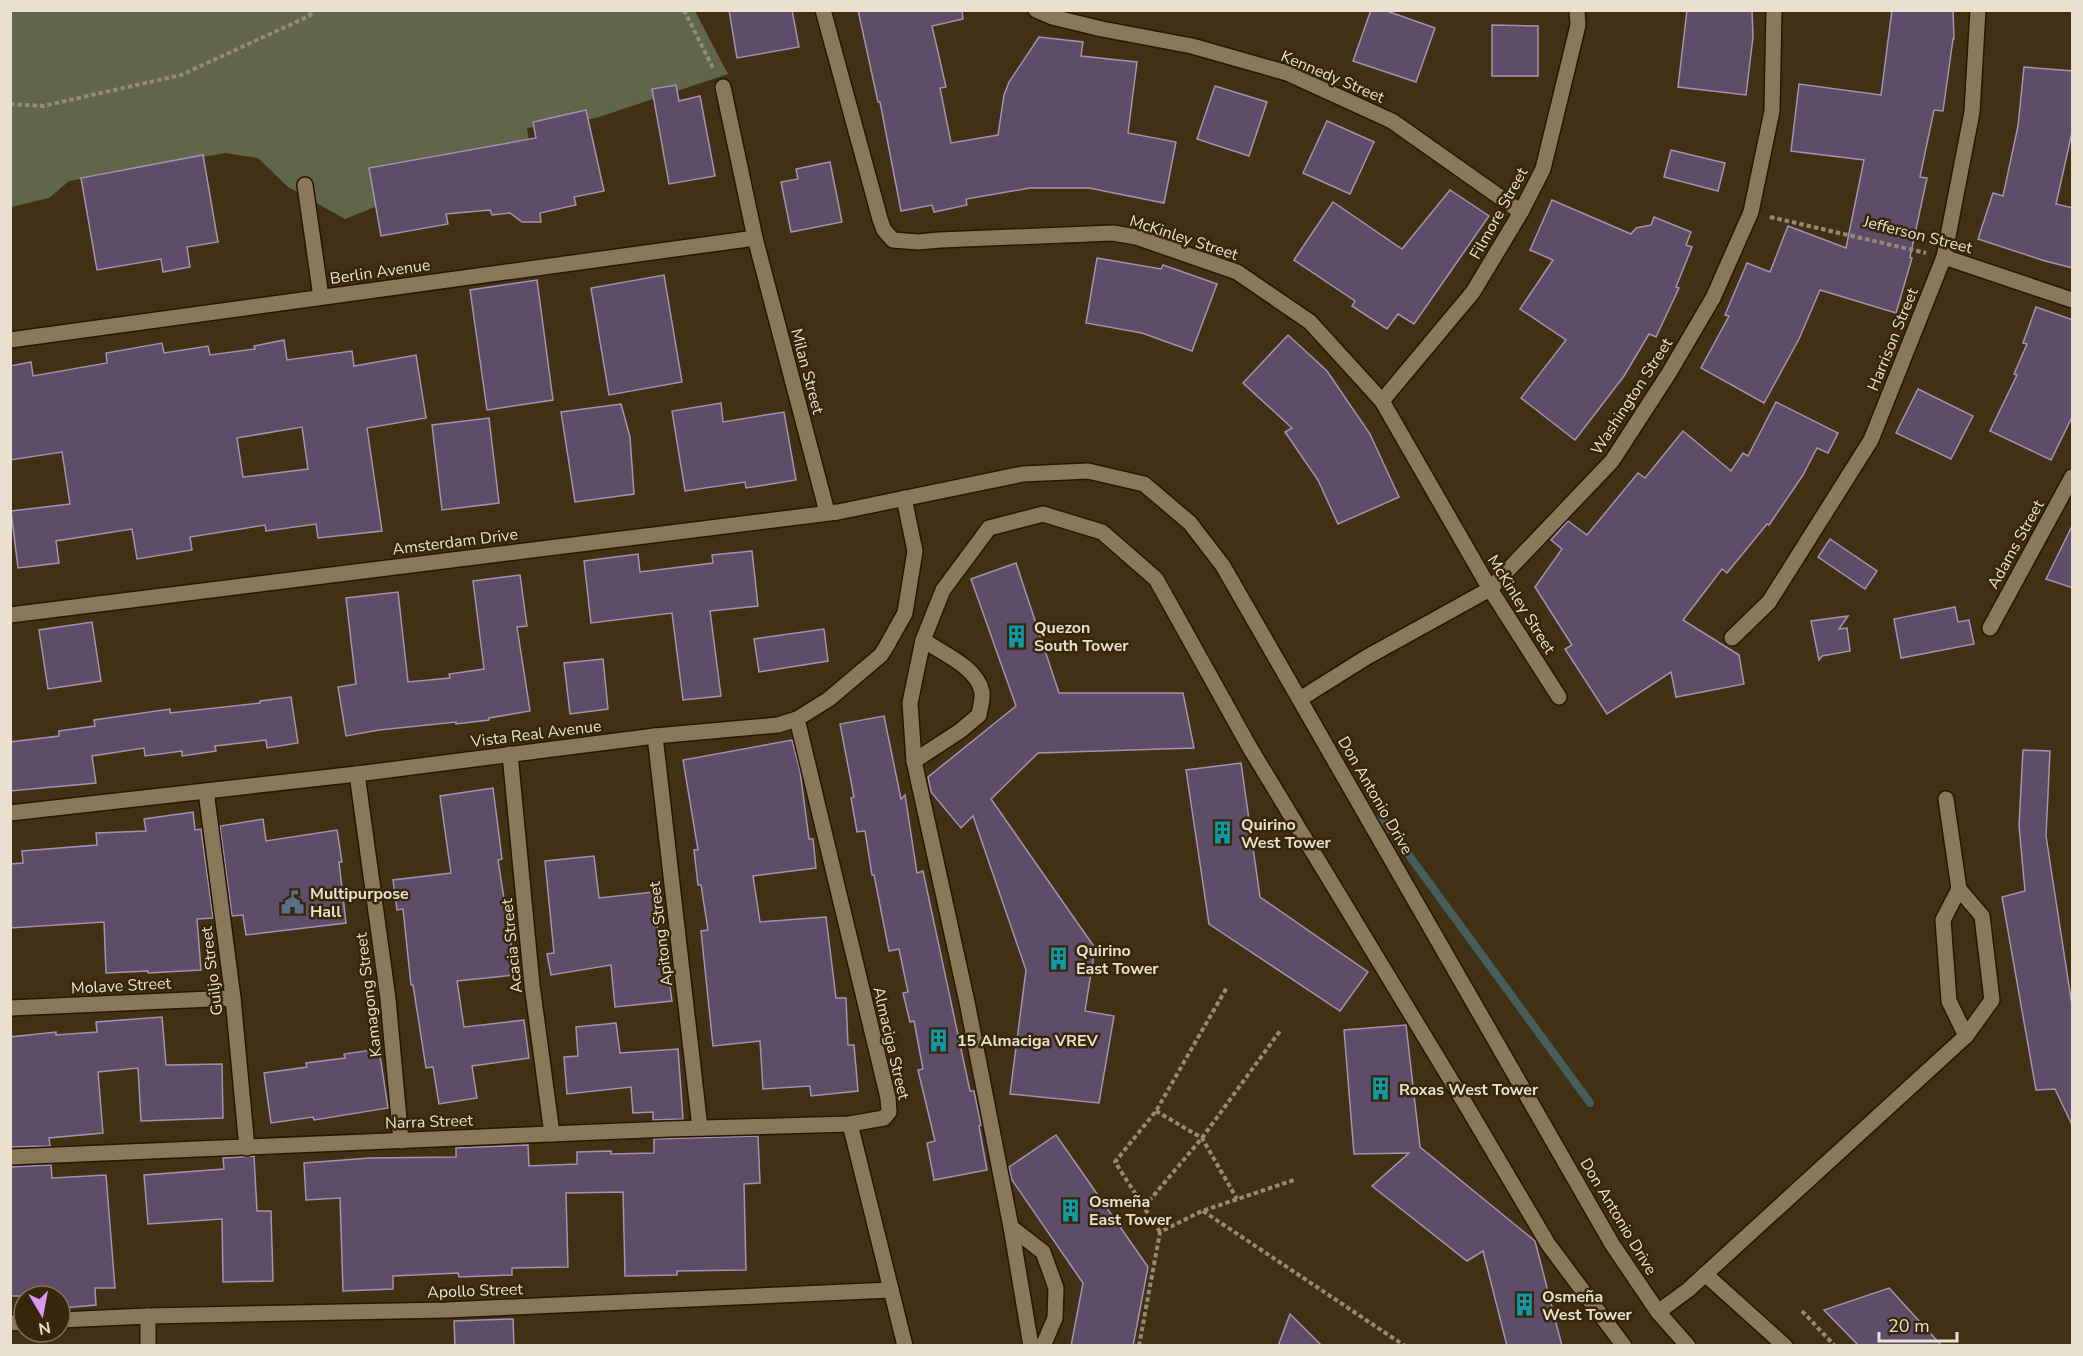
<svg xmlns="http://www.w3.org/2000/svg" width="2083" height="1356" viewBox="0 0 2083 1356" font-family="'Nunito Sans',sans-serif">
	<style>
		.forest { fill: #60664a }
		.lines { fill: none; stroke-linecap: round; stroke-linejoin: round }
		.stream { stroke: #465f5c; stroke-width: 8 }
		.building { fill: #5e4d68; stroke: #a592af; stroke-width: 1.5; fill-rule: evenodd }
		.minor-casing { stroke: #261800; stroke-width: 18 }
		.path { stroke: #968a74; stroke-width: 4; stroke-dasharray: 4.5 3; stroke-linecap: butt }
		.minor { stroke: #8a785b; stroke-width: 15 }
		.labels { text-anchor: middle; stroke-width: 5; stroke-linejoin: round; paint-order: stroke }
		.street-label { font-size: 16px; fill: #eae0d0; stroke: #36270b }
		.poi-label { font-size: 16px; font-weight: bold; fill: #eae0d0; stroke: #36270b; text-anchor: start }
	</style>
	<rect width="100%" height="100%" fill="#403115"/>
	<path class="forest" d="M10,11H695L728,74L596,118L527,128L531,159L440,181L345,219L288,187L258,158L225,153L69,181L49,198L11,207Z"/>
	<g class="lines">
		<path class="stream" d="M1381,817L1590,1103"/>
	</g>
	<g class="building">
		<path d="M729,10H792L799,47L737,58Z"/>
		<path d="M858,10H962L963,19L932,26L946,87L940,88L951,143L998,135L1004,95L1009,82L1039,37L1083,42L1081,56L1137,62L1128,133L1176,142L1164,203L1089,188H1030L966,199L967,205L934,212L932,205L901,211L880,102H878Z"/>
		<path d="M1371,10H1384L1435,28L1416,82L1353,61Z"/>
		<path d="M1687,10H1752L1753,37L1746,95L1678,87Z"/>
		<path d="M1892,10H1953L1954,39H1953L1943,111L1934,110L1920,177L1927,178L1910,257L1912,258L1896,313L1820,290L1799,339L1764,403L1701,368L1729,316L1725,315L1747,263L1770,272L1788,226L1846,248L1864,160L1791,151L1799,84L1881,95Z"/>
		<path d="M1492,25L1538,26V76H1492Z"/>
		<path d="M2024,67L2073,71V128L2056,204L2073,208V268L2045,261L1978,239L1993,193L2003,196L2018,126Z"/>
		<path d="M676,85L679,101L700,96L715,176L669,184L652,89Z"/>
		<path d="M1215,86L1267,102L1249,156L1197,139Z"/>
		<path d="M586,110L604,191L574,197L576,205L540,213L541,222H522L510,213L492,215L490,210L446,214L448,224L381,236L369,168L536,138L533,122Z"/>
		<path d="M1327,121L1374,142L1350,194L1303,173Z"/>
		<path d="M1671,150L1725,163L1718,191L1664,177Z"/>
		<path d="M203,155L218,242L187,247L190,267L163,272L161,259L97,270L81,178Z"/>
		<path d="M830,162L842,222L791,232L781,182L798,179L796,169Z"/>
		<path d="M1450,190L1489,216L1414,324L1398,314L1387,329L1352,306L1355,301L1294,260L1333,202L1402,249Z"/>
		<path d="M1552,200L1631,234L1636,228L1651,225L1654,217L1691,232L1686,245L1692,247L1676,287L1679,288L1656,337L1649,334L1624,376L1575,440L1521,398L1566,340L1520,309L1553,260L1530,250Z"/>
		<path d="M1097,258L1161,269L1163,265L1217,284L1192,351L1142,333L1086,323Z"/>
		<path d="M664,275L682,382L609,395L591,288Z"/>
		<path d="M537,280L553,400L487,410L470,290Z"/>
		<path d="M2036,307L2073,320V415L2051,460L1990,431L2017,375L2014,374L2027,344L2023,343Z"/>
		<path d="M1288,335L1327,371L1370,434L1399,497L1338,524L1318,480L1285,432L1292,428L1243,383Z"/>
		<path d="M284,340L287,360L352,351L354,366L416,355L426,418L367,428L382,531L318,538L316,524L266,531L265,525L190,537L192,550L137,559L132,529L56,541L59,563L18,568L11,511L70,504L62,452L10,460V366L31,362L33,376L107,363L106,353L162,343L164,353L208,346L210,355L255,349L254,346ZM302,427L308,469L243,477L237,438Z"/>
		<path d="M1918,389L1973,416L1951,459L1896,433Z"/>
		<path d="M1776,402L1838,433L1828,453L1817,448L1803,475L1769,525L1767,524L1727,573L1722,569L1683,620L1739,655L1744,684L1676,697L1671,672L1607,714L1565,649L1572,645L1535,587L1562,549L1551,540L1568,521L1587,535L1638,473L1645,478L1683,431L1731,471L1743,453L1748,456Z"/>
		<path d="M721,403L723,422L784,412L796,480L746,488L745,482L685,491L672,411Z"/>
		<path d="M621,404L630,437L634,494L575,502L561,412Z"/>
		<path d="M489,418L499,503L442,510L432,425Z"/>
		<path d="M2073,524V588L2046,579Z"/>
		<path d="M1830,539L1877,571L1865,589L1818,557Z"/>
		<path d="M752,551L758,606L710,611L721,696L683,700L672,613L591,623L584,561L638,554L640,572L713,563L712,555Z"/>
		<path d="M1016,563L1059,693H1183L1194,748L1038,753L991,799L1095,948L1085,1011L1114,1016L1099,1103L1010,1094L1026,970L973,816L961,828L931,792L928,777L1016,706L971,579Z"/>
		<path d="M520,575L527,626L517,627L530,711L489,718V720L456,724V722L379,730L346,736L338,687L356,684L346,598L398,592L408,682L450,678L449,674L484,669L473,581Z"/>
		<path d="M1955,607L1958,622L1969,620L1974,644L1901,658L1894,619Z"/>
		<path d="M1848,616L1839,629L1847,628L1850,651L1822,656L1819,660L1811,621Z"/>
		<path d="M92,622L101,681L48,689L39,630Z"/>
		<path d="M824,629L828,661L759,672L754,639Z"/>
		<path d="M603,659L608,709L570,714L564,663Z"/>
		<path d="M291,697L298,743L267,748L266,740L215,746L216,751L182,756V751L145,756L144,748L92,756L96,783L10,791V742L59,736V731L95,726L94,720L170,709V713L260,703V701Z"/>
		<path d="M884,716L901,799L905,795L917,873L923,871L970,1091H974L981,1125L979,1126L987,1170L934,1180L927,1143L935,1141L918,1070L923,1069L914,1021L910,1022L903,993L908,992L899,949L889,951L874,875H872L865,831L857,832L851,798L854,797L840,724Z"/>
		<path d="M792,740L800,771L809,839H813L816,868L753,876L760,922L826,917L836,998H846L848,1045H854L858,1091L811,1096L810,1086L763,1089L760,1041L713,1046L701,931L708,930L701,885H698L694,850H698L683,760Z"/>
		<path d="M2023,750L2050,751L2046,836L2073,1012V1127L2055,1089L2036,1090L2002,897L2025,891L2019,826Z"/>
		<path d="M1241,763L1260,897L1368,972L1340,1011L1209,924L1186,770Z"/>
		<path d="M493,788L502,859L498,860L516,975L457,981L464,1027L524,1020L529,1058L472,1066L477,1098L439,1104L433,1067L426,1068L413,985H411L403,909L397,910L393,880L451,873L440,796Z"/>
		<path d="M193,812L195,830L201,829L213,918L197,919L201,970L148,973V971L106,973L104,922L10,928V864L23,863L22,851L97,845L96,833L146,831L144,819Z"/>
		<path d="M263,819L266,841L337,830L342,862H339L346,923L246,935L243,915L232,916L220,826Z"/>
		<path d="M594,856L599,898L653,892L658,932L662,931L672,1001L615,1007L611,965L551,975L547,954L554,953L545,861Z"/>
		<path d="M162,1017L166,1065L222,1064L223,1118L141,1121L138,1068L98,1072L103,1133L49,1138L50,1146L10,1147V1037L56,1032V1035L97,1032L96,1022Z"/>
		<path d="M616,1023L620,1053L678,1049L683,1119L653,1120V1112L633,1113L631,1087L567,1094L564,1057L578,1056L576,1027Z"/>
		<path d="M1406,1025L1420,1147L1535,1241L1562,1346H1507L1483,1251L1467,1261L1372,1186L1409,1153L1354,1154L1344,1030Z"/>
		<path d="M379,1049L388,1108L314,1120L313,1117L271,1123L264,1073L307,1067L306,1063L345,1058L344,1054Z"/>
		<path d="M1056,1135L1148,1267L1133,1346H1071L1083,1283L1012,1180L1009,1167Z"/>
		<path d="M758,1136L760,1183L744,1184L746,1270L677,1271V1275L625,1276L623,1192L566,1193L568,1267L512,1268V1275L459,1277L458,1273L393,1276V1289L343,1291L340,1198L306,1200L304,1163L370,1158L456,1157V1148L528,1145L529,1166L577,1164V1152L611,1151V1154L654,1153V1139Z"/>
		<path d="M254,1156L257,1211H271L273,1281L223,1282L222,1219L148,1224L144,1175L224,1169L223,1158Z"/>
		<path d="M51,1165L52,1178L106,1175L115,1288H95L96,1305L63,1308L62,1296H10V1167Z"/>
		<path d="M1889,1288L1942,1346H1859L1824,1310Z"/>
		<path d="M1290,1314L1322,1346H1278Z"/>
		<path d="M513,1319L514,1346H455L454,1321Z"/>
	</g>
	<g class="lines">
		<defs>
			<g id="minor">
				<path d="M823,10L880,219L884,230L893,240L918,242L940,240L1113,233L1136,237L1237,272L1310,322L1382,401L1490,589L1559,697"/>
				<path d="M1036,10L1052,17L1102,29L1192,46L1287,73L1392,121L1521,212"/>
				<path d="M723,87L755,238L827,512"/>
				<path d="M305,185L321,297"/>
				<path d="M1944,257L2072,300"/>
				<path d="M10,340L755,238"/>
				<path d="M1382,401L1473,292L1521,212L1543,169L1578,25L1577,10"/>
				<path d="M10,615L838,512L1023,474L1088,471L1144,484L1190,523L1223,566L1612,1244L1658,1312L1688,1346"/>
				<path d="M1990,628L2072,477"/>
				<path d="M1732,638L1769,602L1871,440L1944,257L1972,112L1978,10"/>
				<path d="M1300,699L1367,657L1490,589L1612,461L1669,373L1713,298L1751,212L1772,111L1774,10"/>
				<path d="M655,736L700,1128"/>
				<path d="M510,754L532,985L552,1134"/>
				<path d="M914,761L960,731L979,715C980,708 983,699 982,692C977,667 942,653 923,640"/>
				<path d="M357,774L388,999L401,1141"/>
				<path d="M206,791L233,998L247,1148"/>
				<path d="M10,813L357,774L655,736L778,725L797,719L829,699L881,655L886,647L905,613L915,551L904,498"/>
				<path d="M1959,889L1943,920L1949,1001L1966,1036"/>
				<path d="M10,1008L233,998"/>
				<path d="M850,1124L905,1346"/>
				<path d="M10,1157L669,1129L850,1124L884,1118L889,1112L888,1098L797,719"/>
				<path d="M1011,1227L1043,1252L1056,1288L1055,1318L1043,1346"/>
				<path d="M1705,1274L1785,1346"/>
				<path d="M1658,1312L1688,1290L1966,1036L1992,1000L1982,916L1959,889L1946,799"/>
				<path d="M60,1320L148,1316L446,1310L891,1290"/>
				<path d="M10,1323L24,1322"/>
				<path d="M148,1346V1316"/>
				<path d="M1031,1346L1011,1227L967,1002L914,761L910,703L923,640L943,590L989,528L1043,514L1102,532L1156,579L1250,748L1466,1105L1548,1244L1624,1346"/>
			</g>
		</defs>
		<use href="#minor" class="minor-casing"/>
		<g class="path">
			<path d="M684,10L714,70"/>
			<path d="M10,104L43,106L181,75L309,16L314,10"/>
			<path d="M1770,217L1926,253"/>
			<path d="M1156,1111L1202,1138L1237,1199"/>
			<path d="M1144,1207L1202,1138L1280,1031"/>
			<path d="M1203,1211L1405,1346"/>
			<path d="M1160,1232L1115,1162L1156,1111L1227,987"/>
			<path d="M1802,1311L1835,1346"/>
			<path d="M1139,1346L1160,1232L1202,1211L1294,1180"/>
		</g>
		<use href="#minor" class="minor"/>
	</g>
	<defs>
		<symbol id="building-bare" viewBox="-9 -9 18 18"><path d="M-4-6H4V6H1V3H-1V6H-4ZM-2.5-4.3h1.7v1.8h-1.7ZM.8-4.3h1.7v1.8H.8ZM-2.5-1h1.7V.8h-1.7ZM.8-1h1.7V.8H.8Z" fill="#0f9aa8" stroke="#36270b" stroke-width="2.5" paint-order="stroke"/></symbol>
		<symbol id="civic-bare" viewBox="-9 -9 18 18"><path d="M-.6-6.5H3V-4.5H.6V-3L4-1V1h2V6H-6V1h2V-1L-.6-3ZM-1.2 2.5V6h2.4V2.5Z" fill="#5c6f8a" stroke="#36270b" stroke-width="2.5" paint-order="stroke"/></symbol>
	</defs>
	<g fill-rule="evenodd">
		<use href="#building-bare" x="1000" y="620" width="33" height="33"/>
		<use href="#building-bare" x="1206" y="816" width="33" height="33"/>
		<use href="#civic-bare" x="276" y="886" width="33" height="33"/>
		<use href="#building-bare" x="1042" y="942" width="33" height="33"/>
		<use href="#building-bare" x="922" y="1024" width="33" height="33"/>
		<use href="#building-bare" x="1364" y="1072" width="33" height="33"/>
		<use href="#building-bare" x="1054" y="1194" width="33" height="33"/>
		<use href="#building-bare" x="1508" y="1288" width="33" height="33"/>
	</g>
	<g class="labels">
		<g class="street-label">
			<text transform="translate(1333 76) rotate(23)" y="6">Kennedy Street</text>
			<text transform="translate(1498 213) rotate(-61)" y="6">Filmore Street</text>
			<text transform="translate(1918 234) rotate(14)" y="6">Jefferson Street</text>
			<text transform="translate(1184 237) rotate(18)" y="6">McKinley Street</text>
			<text transform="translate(380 271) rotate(-8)" y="6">Berlin Avenue</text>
			<text transform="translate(1892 339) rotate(-68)" y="6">Harrison Street</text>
			<text transform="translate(808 371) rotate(75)" y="6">Milan Street</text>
			<text transform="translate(1631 396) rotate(-57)" y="6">Washington Street</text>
			<text transform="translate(455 541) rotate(-7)" y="6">Amsterdam Drive</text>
			<text transform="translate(2015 544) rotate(-61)" y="6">Adams Street</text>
			<text transform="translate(1522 604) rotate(58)" y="6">McKinley Street</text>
			<text transform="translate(536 733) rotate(-7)" y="6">Vista Real Avenue</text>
			<text transform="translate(1376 795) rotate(60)" y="6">Don Antonio Drive</text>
			<text transform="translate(660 934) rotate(-97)" y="6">Apitong Street</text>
			<text transform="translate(511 946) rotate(-96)" y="6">Acacia Street</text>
			<text transform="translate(211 971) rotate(-97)" y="6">Guiljo Street</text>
			<text transform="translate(121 985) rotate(-3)" y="6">Molave Street</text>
			<text transform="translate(368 995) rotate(-97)" y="6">Kamagong Street</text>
			<text transform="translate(892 1043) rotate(77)" y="6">Almaciga Street</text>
			<text transform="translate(429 1121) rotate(-2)" y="6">Narra Street</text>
			<text transform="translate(1619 1216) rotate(59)" y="6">Don Antonio Drive</text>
			<text transform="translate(475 1290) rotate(-2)" y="6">Apollo Street</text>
		</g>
		<g class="poi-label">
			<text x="1034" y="633">Quezon<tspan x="1034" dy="18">South Tower</tspan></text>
			<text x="1241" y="830">Quirino<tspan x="1241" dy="18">West Tower</tspan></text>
			<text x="310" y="899">Multipurpose<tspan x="310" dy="18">Hall</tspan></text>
			<text x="1076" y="956">Quirino<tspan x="1076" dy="18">East Tower</tspan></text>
			<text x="957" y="1046">15 Almaciga VREV</text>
			<text x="1399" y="1095">Roxas West Tower</text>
			<text x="1089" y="1207">Osmeña<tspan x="1089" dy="18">East Tower</tspan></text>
			<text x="1542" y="1302">Osmeña<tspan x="1542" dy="18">West Tower</tspan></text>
		</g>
	</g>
	<rect width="2083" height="1356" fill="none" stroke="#eae0d0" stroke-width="24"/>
	<g transform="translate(42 1314) rotate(170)"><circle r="28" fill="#36270b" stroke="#7e715a" stroke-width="1.5"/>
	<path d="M0-4.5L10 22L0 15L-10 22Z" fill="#db99f6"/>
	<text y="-9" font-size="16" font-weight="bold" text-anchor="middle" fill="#eae0d0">N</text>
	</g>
	<path d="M1879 1332v9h78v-9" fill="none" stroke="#eae0d0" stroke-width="3"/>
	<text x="1888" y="1332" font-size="18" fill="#eae0d0" stroke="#36270b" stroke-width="4.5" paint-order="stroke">20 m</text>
</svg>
